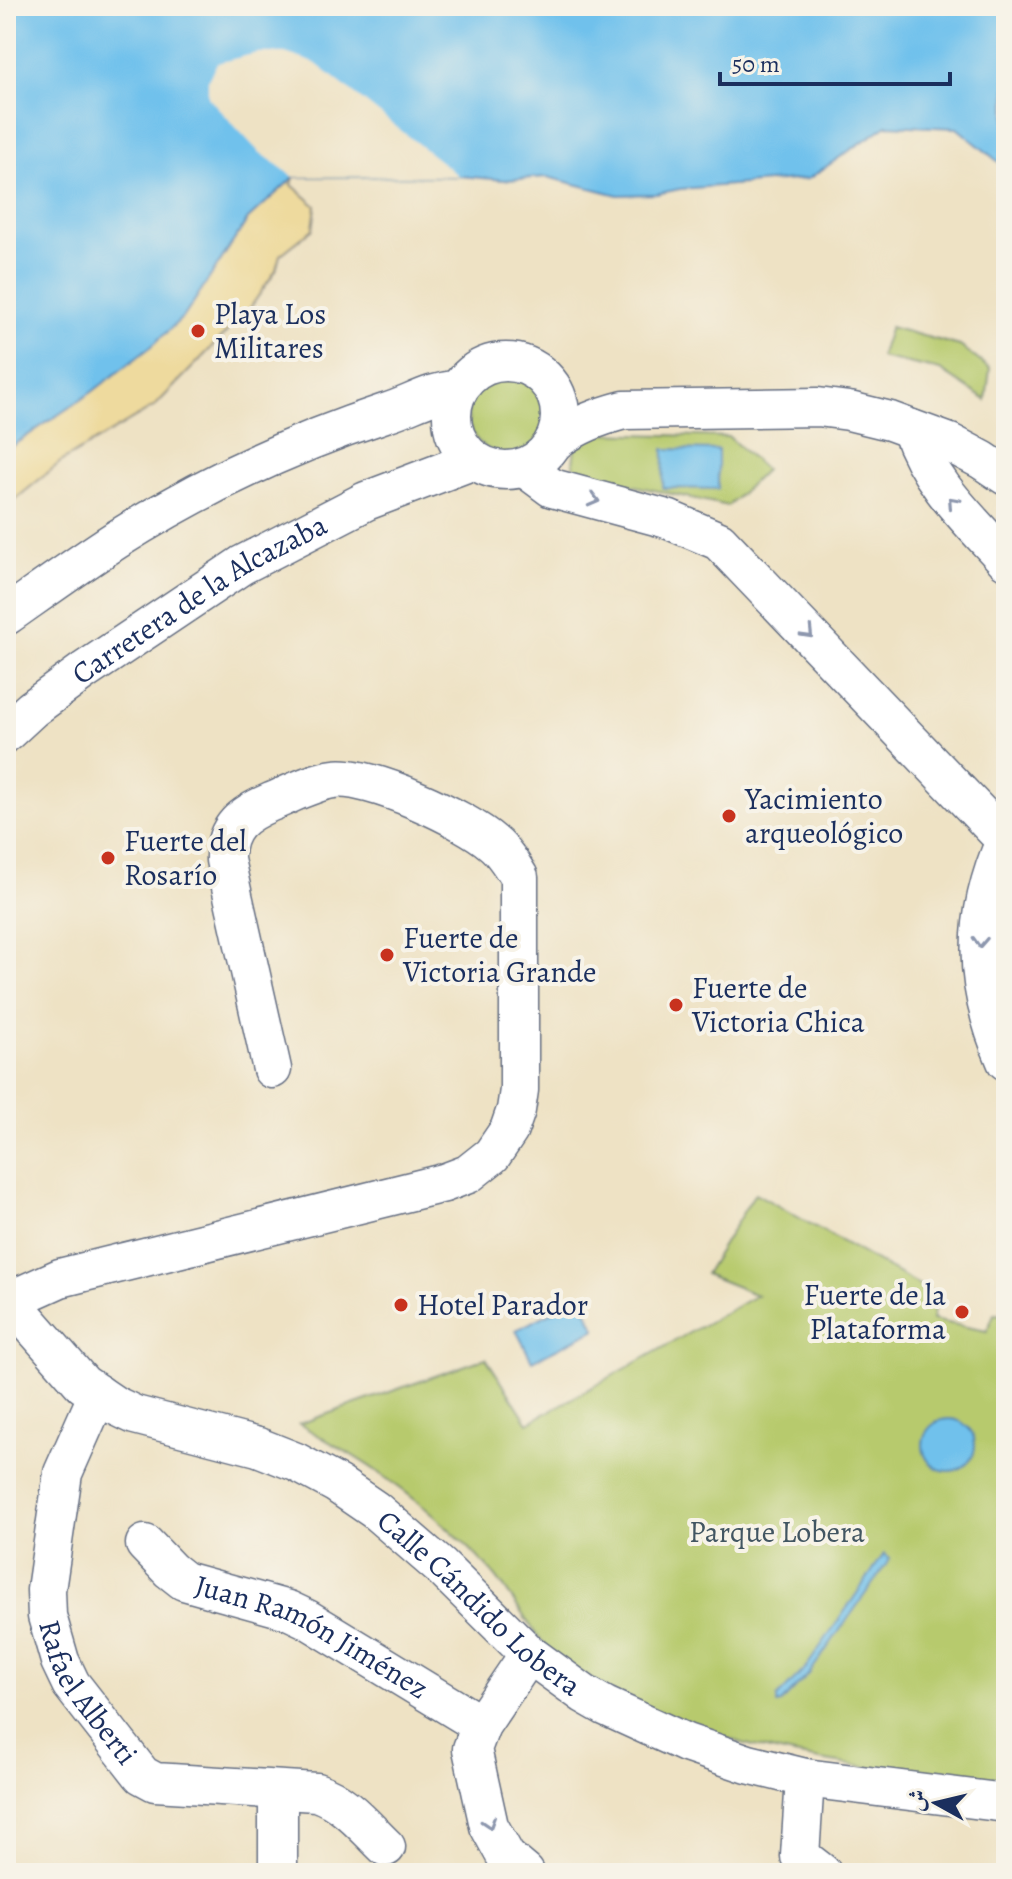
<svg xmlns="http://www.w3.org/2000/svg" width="1012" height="1879" viewBox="0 0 1012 1879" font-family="Alegreya,Amiri,serif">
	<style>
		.green { fill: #b7ca6d; stroke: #697c66; stroke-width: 2 }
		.sand { fill: #eeda9e; stroke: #84847e; stroke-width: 2 }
		.water { fill: #70c1ec; stroke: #4678a5; stroke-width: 2 }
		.pier { fill: #eee2c4 }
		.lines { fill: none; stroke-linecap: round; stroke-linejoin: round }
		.minor-casing { stroke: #656e82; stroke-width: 41 }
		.minor { stroke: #fff; stroke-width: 38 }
		.oneway { stroke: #8d97ae }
		.poi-dot { fill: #c8321e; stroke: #f7f3e8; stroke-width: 3 }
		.labels { text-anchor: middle; stroke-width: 8; stroke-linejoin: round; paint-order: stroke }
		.poi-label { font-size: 30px; fill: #1b2f5e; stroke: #f7f3e8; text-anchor: start }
		.street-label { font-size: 30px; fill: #1b2f5e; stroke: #f7f3e8 }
		.park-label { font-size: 30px; fill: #425662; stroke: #f7f3e8 }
	</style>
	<rect width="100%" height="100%" fill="#f7f3e8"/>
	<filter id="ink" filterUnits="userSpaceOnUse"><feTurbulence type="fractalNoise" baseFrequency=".0125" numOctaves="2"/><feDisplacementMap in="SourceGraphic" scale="16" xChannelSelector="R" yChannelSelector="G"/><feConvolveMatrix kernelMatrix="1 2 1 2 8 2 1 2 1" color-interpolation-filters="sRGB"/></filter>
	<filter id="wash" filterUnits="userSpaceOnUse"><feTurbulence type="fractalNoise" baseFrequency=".006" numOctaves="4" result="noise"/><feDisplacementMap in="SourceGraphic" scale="32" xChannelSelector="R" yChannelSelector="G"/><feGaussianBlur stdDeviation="1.8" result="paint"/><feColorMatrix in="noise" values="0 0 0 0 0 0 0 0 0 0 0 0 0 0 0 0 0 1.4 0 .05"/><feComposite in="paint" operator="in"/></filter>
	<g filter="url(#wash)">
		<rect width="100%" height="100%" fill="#eee2c4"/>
		<g class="green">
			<path d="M890,327L960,346L990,369L986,400L940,370L880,357Z"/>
			<circle cx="507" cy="415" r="39"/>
			<path d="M598,433L729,437L765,470L728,506L579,474L573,464L575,447Z"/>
			<path d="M755,1193L937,1295L932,1320L987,1331L994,1314L1006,1315V1786C852,1765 686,1755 558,1657C535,1640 512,1594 491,1571C458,1535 422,1503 382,1475C356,1456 327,1441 299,1424L486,1358L528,1423L757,1295L705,1274Z"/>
		</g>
		<path class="sand" d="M294,177L292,185L316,206L313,229L280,255L276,270L250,308L155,406L62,461L6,507V450L92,392L185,315L248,219Z"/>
		<g class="water">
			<path d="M6,6H1006V168L957,128L887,125L808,179L680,189L656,194L618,195L547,177L505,180L459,176L294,177L248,219L185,315L152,346L92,392L6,450Z"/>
			<path d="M664,449L718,450V489L663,488Z"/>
			<path d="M580,1298L596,1329L532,1361L516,1330Z"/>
			<circle cx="949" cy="1445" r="26"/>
			<path d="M884,1554L890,1559L809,1674L781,1703L777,1704V1698L805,1669Z"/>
		</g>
		<path class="pier" d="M257,53H285L315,63L459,176L294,177L258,151L208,97V80L217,63Z"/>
	</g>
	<g filter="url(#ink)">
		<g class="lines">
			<defs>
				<g id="minor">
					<circle cx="506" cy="416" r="54"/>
					<path d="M911,429C929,483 969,519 1006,560"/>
					<path d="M555,441C577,425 598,417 624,410L818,407L849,411L890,421L950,443L982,460L1006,476"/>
					<path d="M525,468L552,488L667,519L719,541L1006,841"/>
					<path d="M6,616C43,590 79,564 116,540C200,487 291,444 385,413C414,404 426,393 459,389"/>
					<path id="s1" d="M6,733L32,709L84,671L242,565L366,501L474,460"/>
					<path d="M1006,839C972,916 972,983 1006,1061"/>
					<path id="s2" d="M6,1296L83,1384L114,1405L135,1415L258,1447L296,1462L337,1484L375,1510L441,1567L529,1654L584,1694L605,1706L686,1743L748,1764L805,1778L1006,1803"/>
					<path d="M11,1300L60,1278L444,1183L468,1174L492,1155L509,1130L516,1110L519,1090V877C511,864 504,852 493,843C466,819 369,774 334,779C312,782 291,794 271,802C243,814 224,827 225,860L272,1069"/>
					<path id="s3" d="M98,1394L63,1473L46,1590L47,1616L60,1661L71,1684L142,1775L155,1782L316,1792C345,1801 365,1827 386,1847"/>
					<path id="s4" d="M145,1544L170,1570L184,1581L288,1610L307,1619L481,1725"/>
					<path d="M805,1778L800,1856L822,1873"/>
					<path d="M278,1873V1790"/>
					<path d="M525,1873L506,1857L489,1826L472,1749L481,1725L529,1654"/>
				</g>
			</defs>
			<use href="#minor" class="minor-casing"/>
			<use href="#minor" class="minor"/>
		</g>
		<defs><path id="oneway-chevron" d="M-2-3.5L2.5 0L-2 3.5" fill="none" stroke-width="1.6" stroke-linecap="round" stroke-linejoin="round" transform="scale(2)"/></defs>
		<g class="oneway">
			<use href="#oneway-chevron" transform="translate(594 500) rotate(15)"/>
			<use href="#oneway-chevron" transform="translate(953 502) rotate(-132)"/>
			<use href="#oneway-chevron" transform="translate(808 633) rotate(46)"/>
			<use href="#oneway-chevron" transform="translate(980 942) rotate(93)"/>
			<use href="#oneway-chevron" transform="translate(489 1823) rotate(72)"/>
		</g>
	</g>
	<g class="poi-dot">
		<circle cx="198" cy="331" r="8"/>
		<circle cx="729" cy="816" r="8"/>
		<circle cx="108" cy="858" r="8"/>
		<circle cx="387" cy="955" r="8"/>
		<circle cx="676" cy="1005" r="8"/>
		<circle cx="401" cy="1305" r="8"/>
		<circle cx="962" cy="1312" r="8"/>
	</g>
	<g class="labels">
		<g class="poi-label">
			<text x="214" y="324">Playa Los<tspan x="214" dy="34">Militares</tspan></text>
			<text x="745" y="809">Yacimiento<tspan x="745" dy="34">arqueológico</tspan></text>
			<text x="124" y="851">Fuerte del<tspan x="124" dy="34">Rosarío</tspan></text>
			<text x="403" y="948">Fuerte de<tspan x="403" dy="34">Victoria Grande</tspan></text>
			<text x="692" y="998">Fuerte de<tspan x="692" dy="34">Victoria Chica</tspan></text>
			<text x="946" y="1305" text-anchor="end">Fuerte de la<tspan x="946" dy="34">Plataforma</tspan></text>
			<text x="417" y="1315">Hotel Parador</text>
		</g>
		<g class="street-label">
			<text dy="10" stroke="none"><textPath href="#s1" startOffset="236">Carretera de la Alcazaba</textPath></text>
			<text dy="10" stroke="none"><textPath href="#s2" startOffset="578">Calle Cándido Lobera</textPath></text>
			<text dy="10" stroke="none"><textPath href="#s4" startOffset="194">Juan Ramón Jiménez</textPath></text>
			<text dy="10" stroke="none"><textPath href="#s3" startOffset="318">Rafael Alberti</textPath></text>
		</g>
		<g class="park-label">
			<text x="777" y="1542">Parque Lobera</text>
		</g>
	</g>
	<rect width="1012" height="1879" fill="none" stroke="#f7f3e8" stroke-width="32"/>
	<g transform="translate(936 1803) rotate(278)" stroke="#f7f3e8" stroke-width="6" paint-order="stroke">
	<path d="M0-6L14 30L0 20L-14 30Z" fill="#1b2f5e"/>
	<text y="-12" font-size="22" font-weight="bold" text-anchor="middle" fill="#1b2f5e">ش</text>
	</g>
	<path d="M720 72v12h230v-12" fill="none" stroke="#1b2f5e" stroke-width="4"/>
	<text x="732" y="72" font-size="24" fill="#1b2f5e" stroke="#f7f3e8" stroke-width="6" paint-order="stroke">50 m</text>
</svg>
